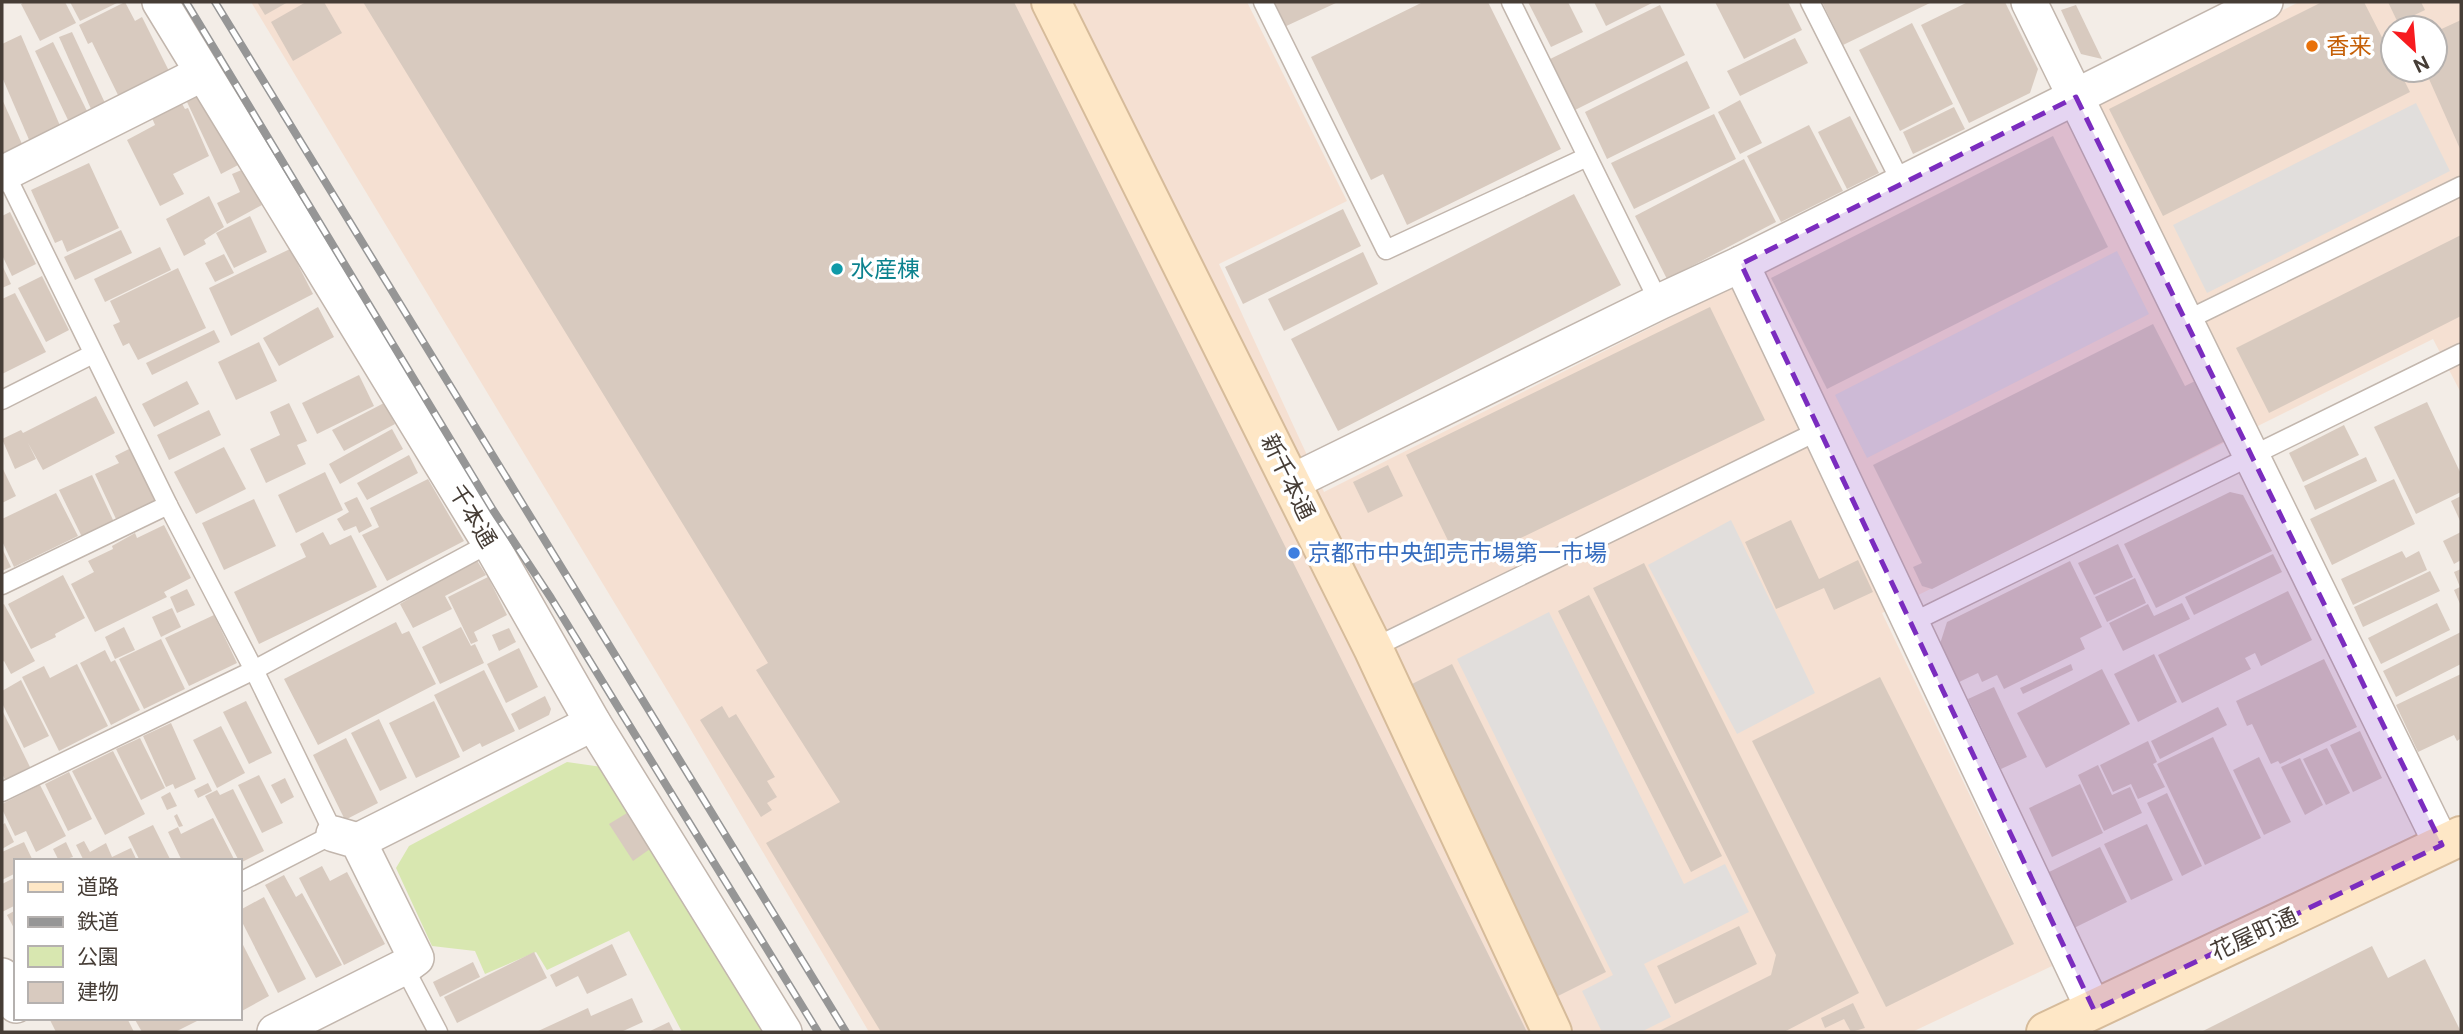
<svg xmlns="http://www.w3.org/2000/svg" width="2463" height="1034" viewBox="0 0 2463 1034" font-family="'Public Sans','Noto Sans JP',sans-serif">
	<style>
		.commercial { fill: #f5e0d2; fill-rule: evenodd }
		.green { fill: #d8e7b0 }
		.parking { fill: #e1dedc }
		.building { fill: #d8cabf }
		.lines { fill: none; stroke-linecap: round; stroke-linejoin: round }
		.lane-casing { stroke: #c2b6ad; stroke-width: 21 }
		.street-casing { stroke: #c2b6ad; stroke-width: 38 }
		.secondary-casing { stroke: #d6bb9a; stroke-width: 42 }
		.lane { stroke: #fff; stroke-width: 18 }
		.street { stroke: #fff; stroke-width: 35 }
		.secondary { stroke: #fee7c6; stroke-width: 38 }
		.rail-casing { stroke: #969696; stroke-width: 8 }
		.rail { stroke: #fff; stroke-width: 5; stroke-dasharray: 16; stroke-linecap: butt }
		.marked { fill: #7b2cbf; fill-opacity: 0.2; stroke: #7b2cbf; stroke-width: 5; stroke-dasharray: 14 9; stroke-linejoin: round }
		.food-dot { fill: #e8710a; stroke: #fff; stroke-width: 2.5 }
		.culture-dot { fill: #0f9aa8; stroke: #fff; stroke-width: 2.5 }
		.shop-dot { fill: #3f7fe0; stroke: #fff; stroke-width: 2.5 }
		.labels { text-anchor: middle; stroke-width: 7; stroke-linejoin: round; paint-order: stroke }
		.food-label { font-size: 23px; fill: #c56008; stroke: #fff; text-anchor: start }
		.culture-label { font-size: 23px; fill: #0d838f; stroke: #fff; text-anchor: start }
		.street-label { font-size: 23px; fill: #463d36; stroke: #fff }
		.shop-label { font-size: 23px; fill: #366cbe; stroke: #fff; text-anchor: start }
	</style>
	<rect width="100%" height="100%" fill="#f3ede7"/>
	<path class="commercial" d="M251,2H1247L1347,201L1219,264L1324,492L2299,2H2461V393L2433,339L1882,613L2052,966L1912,1032H869L678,708ZM2393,28H2435V70H2393Z"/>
	<path class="green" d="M567,762L602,767L774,1032H682L629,931L547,970L536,952L485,974L475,951L432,946L396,868L409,846Z"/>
	<g class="parking">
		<path d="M2416,103L2450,171L2207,293L2173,225Z"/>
		<path d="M2117,251L2149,314L1867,458L1835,395Z"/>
		<path d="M1731,520L1815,693L1737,734L1648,565Z"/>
		<path d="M1549,612L1684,884L1725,864L1749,912L1644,964L1671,1017L1641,1032H1602L1582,991L1613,975L1457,659Z"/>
	</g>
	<g class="building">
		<path d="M25,2H65L76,23L40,41L21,4Z"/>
		<path d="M70,2H119L80,21Z"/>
		<path d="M125,2L135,21L142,17L169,71L118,95L92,42L88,44L79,25Z"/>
		<path d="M257,2H288L265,15Z"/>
		<path d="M306,2H324L342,33L293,61L271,22Z"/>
		<path d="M363,2H1014L1527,1032H881L766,843L840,802L756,670L768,663Z"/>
		<path d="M1269,2H1338L1282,28Z"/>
		<path d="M1423,2H1488L1561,149L1407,225L1383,174L1371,180L1311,57Z"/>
		<path d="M1528,2H1568L1583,32L1551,47Z"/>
		<path d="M1594,2H1654L1606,26Z"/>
		<path d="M1715,2H1788L1802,30L1744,59Z"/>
		<path d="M1822,2H1932L1843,45Z"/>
		<path d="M1968,2H2005L2038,69L2030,93L1969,123L1921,25Z"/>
		<path d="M2322,2H2364L2393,59V70H2399L2410,92L2163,216L2109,109Z"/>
		<path d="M2388,2H2421L2425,10L2398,23Z"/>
		<path d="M1660,5L1685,55L1571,112L1542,63Z"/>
		<path d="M2076,5L2102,59L2081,54L2061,10Z"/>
		<path d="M2461,20V151L2425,70H2435V32Z"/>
		<path d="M1912,23L1953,104L1900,131L1859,50Z"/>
		<path d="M72,32L105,103L91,109L59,37Z"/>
		<path d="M21,35L61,128L30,142L2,77V44Z"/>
		<path d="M1795,38L1808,63L1740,96L1727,71Z"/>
		<path d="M53,42L87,111L68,120L35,51Z"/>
		<path d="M1687,61L1710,108L1607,159L1585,112Z"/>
		<path d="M206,92L240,164L221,174L187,102Z"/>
		<path d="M2,99L26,153L2,162Z"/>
		<path d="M1740,100L1762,143L1740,154L1718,112Z"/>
		<path d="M181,102L185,109L188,108L209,156L173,174L184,194L160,206L127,140L155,125L152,118Z"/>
		<path d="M1954,107L1965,129L1913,154L1903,132Z"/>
		<path d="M1714,114L1736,159L1634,209L1611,163Z"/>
		<path d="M1850,116L1879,173L1847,189L1818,132Z"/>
		<path d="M1809,125L1843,191L1781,222L1747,156Z"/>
		<path d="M2053,136L2108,247L1827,389L1771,278Z"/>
		<path d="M1744,159L1776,222L1667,279L1635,216Z"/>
		<path d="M89,163L119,228L67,252L62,240L55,243L31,190Z"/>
		<path d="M244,169L262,205L227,224L217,203L240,192L232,174Z"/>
		<path d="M1574,194L1621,285L1338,431L1291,339Z"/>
		<path d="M209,196L224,227L204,240L206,244L184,256L166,219Z"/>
		<path d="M1343,209L1361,246L1243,304L1225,267Z"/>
		<path d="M10,212L36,264L12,276L2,255V216Z"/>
		<path d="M250,216L267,252L234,268L216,233Z"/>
		<path d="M121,230L132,253L75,280L64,257Z"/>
		<path d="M2461,235V316L2269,413L2236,348Z"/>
		<path d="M160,247L171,270L105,302L94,279Z"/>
		<path d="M290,249L313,294L231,336L209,288Z"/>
		<path d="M1363,252L1378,284L1284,331L1268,299Z"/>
		<path d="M224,254L234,273L215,282L205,263Z"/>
		<path d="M2,265L11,284L2,288Z"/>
		<path d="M178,268L206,328L138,360L129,343L123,346L113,325L120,322L110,301Z"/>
		<path d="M42,276L69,330L46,342L18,288Z"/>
		<path d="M15,293L46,352L2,374V299Z"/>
		<path d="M318,307L334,337L279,366L263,338Z"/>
		<path d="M1710,307L1765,420L1461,567L1406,455Z"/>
		<path d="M2153,324L2185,386L2195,381L2225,441L1932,589L1922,586L1913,567L1922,563L1873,465Z"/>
		<path d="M214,330L220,342L152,375L146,363Z"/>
		<path d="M259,342L277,381L236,400L218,362Z"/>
		<path d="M359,375L374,406L317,434L302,403Z"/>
		<path d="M187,381L199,404L154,427L142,404Z"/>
		<path d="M96,396L115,433L43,470L28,443L36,459L15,469L2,439L21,430L23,433Z"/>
		<path d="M2427,402L2461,474V492L2416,514L2374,427Z"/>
		<path d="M289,403L307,441L297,445L306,464L266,483L250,449L280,435L270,412Z"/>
		<path d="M384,403L395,424L344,451L332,430Z"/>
		<path d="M209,410L221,435L169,460L157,435Z"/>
		<path d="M2344,425L2359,455L2303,482L2289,453Z"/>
		<path d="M392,429L403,449L340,484L329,464Z"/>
		<path d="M224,447L246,489L196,514L174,472Z"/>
		<path d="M131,448L155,502L116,519L95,474L119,463L115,456Z"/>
		<path d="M409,455L418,473L367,500L357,483Z"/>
		<path d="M2366,457L2377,481L2315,510L2304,486Z"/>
		<path d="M1388,465L1403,496L1368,513L1353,482Z"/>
		<path d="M2,467L16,496L2,503Z"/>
		<path d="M325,472L343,510L296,533L278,495Z"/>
		<path d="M92,475L114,522L82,537L59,490Z"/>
		<path d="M428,479L464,541L387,581L362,535L379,527L370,508Z"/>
		<path d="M2394,479L2415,524L2332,565L2310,519Z"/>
		<path d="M2230,492L2243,495L2272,551L2156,608L2124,544Z"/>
		<path d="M56,493L78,536L14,567L2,541V519Z"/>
		<path d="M2461,496V523L2451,501Z"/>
		<path d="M357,497L372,526L359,533L356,526L344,531L337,519L349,512L344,503Z"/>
		<path d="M254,499L276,546L224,570L202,523Z"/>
		<path d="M1791,520L1819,579L1858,560L1873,592L1834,610L1824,588L1776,609L1745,542Z"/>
		<path d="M164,525L191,578L164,592L167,597L95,632L71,584L94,572L88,561L113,549L112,546L135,533L137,538Z"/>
		<path d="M323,532L330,545L351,535L377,587L259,644L234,592L306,557L300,544Z"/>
		<path d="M2461,532V560L2454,564L2443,541Z"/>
		<path d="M2118,544L2133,577L2094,595L2078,563Z"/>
		<path d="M2,548L11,567L2,571Z"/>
		<path d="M2402,551L2406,558L2419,551L2427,570L2353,605L2341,579Z"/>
		<path d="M2273,554L2282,572L2194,615L2185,597Z"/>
		<path d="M476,559L486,575L445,596L452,609L413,628L400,604Z"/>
		<path d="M2070,561L2102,627L2080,638L2085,649L2004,689L1997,675L1982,682L1978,673L1955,684L1938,650L1947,622Z"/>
		<path d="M1644,563L1859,993L1784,1032H1657L1771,975L1776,955L1593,588Z"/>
		<path d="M2461,569V606L2454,590L2460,587L2454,572Z"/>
		<path d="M2430,571L2440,591L2363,627L2354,607Z"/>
		<path d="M63,575L85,618L55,634L56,637L31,649L8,604Z"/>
		<path d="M488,577L507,615L474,632L478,641L471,644L448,597Z"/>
		<path d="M2135,578L2146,603L2107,622L2095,597Z"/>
		<path d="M187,589L195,605L177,613L170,597Z"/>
		<path d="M2288,591L2312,640L2261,666L2255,653L2245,658L2251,669L2182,703L2158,655Z"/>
		<path d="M1589,595L1722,856L1691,872L1558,611Z"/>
		<path d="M2182,603L2190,619L2123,651L2109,623L2148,604L2154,616Z"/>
		<path d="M2437,603L2450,630L2381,664L2368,638Z"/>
		<path d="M4,604L35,661L11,674L4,661L2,662V605Z"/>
		<path d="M172,608L181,627L161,637L152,617Z"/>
		<path d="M214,615L237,663L189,686L165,638Z"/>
		<path d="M396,622L402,634L409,631L436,684L318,745L284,679Z"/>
		<path d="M124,627L135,650L115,659L105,637Z"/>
		<path d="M461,627L471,646L475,644L484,663L440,684L422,647Z"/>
		<path d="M509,628L516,642L499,651L492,635Z"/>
		<path d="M2461,632V664L2396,697L2383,671Z"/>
		<path d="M161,639L185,689L144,709L119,659Z"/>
		<path d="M519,648L538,687L506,703L487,664Z"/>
		<path d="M105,650L111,662L115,660L140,710L111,725L80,663Z"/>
		<path d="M2154,654L2177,702L2138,722L2114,674Z"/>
		<path d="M2324,659L2357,727L2280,764L2278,761L2271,764L2252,724L2247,726L2236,701Z"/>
		<path d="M77,664L108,726L59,751L22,677L44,666L50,678Z"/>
		<path d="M1452,664L1606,972L1550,1000L1396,692Z"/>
		<path d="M2071,664L2073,670L2023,694L2020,688Z"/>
		<path d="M2102,669L2130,724L2046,768L2017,713Z"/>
		<path d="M484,670L515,731L482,747L480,743L463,752L434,695Z"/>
		<path d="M2461,674V738L2457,741L2454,735L2418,752L2396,705Z"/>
		<path d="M1880,677L2014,944L1886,1007L1752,741Z"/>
		<path d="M21,680L49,736L24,748L2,703V691Z"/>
		<path d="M1994,687L2027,757L2001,769L1968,699Z"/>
		<path d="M545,696L551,709L549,715L519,730L511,714Z"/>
		<path d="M246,701L272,753L249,764L223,712Z"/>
		<path d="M434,701L460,757L416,778L389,723Z"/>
		<path d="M722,706L729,718L736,714L775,777L767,781L777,797L767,803L772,810L761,817L700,720Z"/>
		<path d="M2218,707L2227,725L2160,759L2151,741Z"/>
		<path d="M2,710L30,767L5,780L2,773Z"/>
		<path d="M379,719L407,778L380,791L351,733Z"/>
		<path d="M171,723L196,779L175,789L173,784L166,787L143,736Z"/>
		<path d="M221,726L245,773L217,788L193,740Z"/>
		<path d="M2360,731L2382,778L2353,792L2330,745Z"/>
		<path d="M2213,737L2261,838L2205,865L2157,764Z"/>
		<path d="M140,738L165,788L141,800L116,749Z"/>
		<path d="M346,738L378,803L345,820L313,755Z"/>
		<path d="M2148,741L2157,762L2153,764L2165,787L2138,799L2131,784L2113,792L2100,765Z"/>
		<path d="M2327,748L2350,793L2326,805L2303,759Z"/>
		<path d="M113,751L145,814L105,835L72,771Z"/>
		<path d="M2259,757L2291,822L2264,835L2233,770Z"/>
		<path d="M2300,758L2323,805L2305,815L2281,767Z"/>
		<path d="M2098,765L2112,795L2130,787L2142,813L2104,831L2078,775Z"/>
		<path d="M69,772L92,819L68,831L45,784Z"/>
		<path d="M259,775L283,823L262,833L238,785Z"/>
		<path d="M285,778L294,797L281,804L271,785Z"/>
		<path d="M208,783L212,791L198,798L194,790Z"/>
		<path d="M2080,784L2103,833L2052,857L2029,808Z"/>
		<path d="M40,785L66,836L36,852L26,831L15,836L2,809V804Z"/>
		<path d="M233,789L264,851L240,863L205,796L217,790L220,795Z"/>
		<path d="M170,792L177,806L167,810L161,797Z"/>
		<path d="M2167,793L2202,866L2182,876L2147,803Z"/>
		<path d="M627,813L650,849L633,861L609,824Z"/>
		<path d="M177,814L183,826L179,827L174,816Z"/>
		<path d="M213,818L235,861H182L168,832L178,827L181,834Z"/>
		<path d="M5,823L14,842L2,849V825Z"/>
		<path d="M2147,824L2173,880L2131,900L2104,844Z"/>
		<path d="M153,825L171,861H140L128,837Z"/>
		<path d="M84,841L90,852L106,843L112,857L131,848L137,861H84L76,845Z"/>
		<path d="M24,842L33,861H16V873L2,880V852Z"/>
		<path d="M66,842L73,857L59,861L53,849Z"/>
		<path d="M2100,847L2127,902L2074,928L2047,873Z"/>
		<path d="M322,866L330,881L347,872L385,944L344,965L299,878Z"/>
		<path d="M284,875L296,897L302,893L342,965L316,978L265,885Z"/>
		<path d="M16,877V905L2,912V884Z"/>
		<path d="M264,897L306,979L278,993L240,918V910Z"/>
		<path d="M16,910V932L7,915Z"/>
		<path d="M1739,926L1757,964L1675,1004L1657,966Z"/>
		<path d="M240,939L269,996L240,1012Z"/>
		<path d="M612,944L627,975L587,994L578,976L556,987L550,975Z"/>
		<path d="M2372,946L2388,978L2425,959L2461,1032H2201Z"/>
		<path d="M534,952L547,978L457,1023L444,997Z"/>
		<path d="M473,962L480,977L440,997L433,982Z"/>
		<path d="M632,998L643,1022L621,1032H536L588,1008L591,1016Z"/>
		<path d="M1853,1003L1865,1028L1851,1032L1844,1019L1825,1028L1821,1018Z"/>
		<path d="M49,1018H127L134,1032H56Z"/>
		<path d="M134,1018H203L175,1032H142Z"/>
		<path d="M669,1022L674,1032H648Z"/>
	</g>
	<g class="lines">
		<defs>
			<g id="lane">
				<path d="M1263,2L1386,250L1587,157"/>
				<path d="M1511,2L1659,302"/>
				<path d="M1810,2L1902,184"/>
				<path d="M5,173L168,505L254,670L334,834L240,882"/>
				<path d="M2185,321L2461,186"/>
				<path d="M2,400L93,354"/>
				<path d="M2,585L168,505"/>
				<path d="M1911,623L2461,353"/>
				<path d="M1373,648L1820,430"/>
				<path d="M2,792L254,670L490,543"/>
				<path d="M404,967L438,1032"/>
			</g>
			<g id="street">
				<path d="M160,2L490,543L593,723L784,1032"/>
				<path d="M2029,2L2442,845"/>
				<path d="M2,174L203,73"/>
				<path d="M1741,264L2094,1010"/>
				<path d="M1292,482L1659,302L1741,264L2265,2"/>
				<path d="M358,841L593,723"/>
				<path d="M2,976L16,1005"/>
				<path d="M275,1032L404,967L416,958L358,841L334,834"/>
			</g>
			<g id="secondary">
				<path d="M1051,2L1373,648L1552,1032"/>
				<path d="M2046,1032L2461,836"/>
			</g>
		</defs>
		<use href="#lane" class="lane-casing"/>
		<use href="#street" class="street-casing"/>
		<use href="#secondary" class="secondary-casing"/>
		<use href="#lane" class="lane"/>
		<use href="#street" class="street"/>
		<use href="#secondary" class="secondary"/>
		<defs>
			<g id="rail">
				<path d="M186,2L493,510L551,598L818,1032"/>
				<path d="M215,2L846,1032"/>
			</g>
		</defs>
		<use href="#rail" class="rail-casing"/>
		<use href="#rail" class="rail"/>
	</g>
	<path class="marked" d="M2076,97L2442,845L2094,1010L1741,264Z"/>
	<circle class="food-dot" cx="2312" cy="46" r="7"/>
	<circle class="culture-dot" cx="837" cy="269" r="7"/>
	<circle class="shop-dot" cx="1294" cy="553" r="7"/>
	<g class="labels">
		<g class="food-label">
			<text x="2326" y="54">香来</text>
		</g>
		<g class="culture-label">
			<text x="851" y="277">水産棟</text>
		</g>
		<g class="street-label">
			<text transform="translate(1288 477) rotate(64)" y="8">新千本通</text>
			<text transform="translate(473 516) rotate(59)" y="8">千本通</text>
			<text transform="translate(2254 934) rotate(-25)" y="8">花屋町通</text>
		</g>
		<g class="shop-label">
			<text x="1308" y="561">京都市中央卸売市場第一市場</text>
		</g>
	</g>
	<rect width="2463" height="1034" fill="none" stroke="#463d36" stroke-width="7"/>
	<rect x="14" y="859" width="228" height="161" fill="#ffffff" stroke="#b5b1af" stroke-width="2"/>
	<rect x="28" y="882" width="35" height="10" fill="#fee7c6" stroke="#b5b1af" stroke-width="2"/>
	<text x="77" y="894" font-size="21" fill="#463d36">道路</text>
	<rect x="28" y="917" width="35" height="10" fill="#969696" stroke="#b5b1af" stroke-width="2"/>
	<text x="77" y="929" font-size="21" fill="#463d36">鉄道</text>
	<rect x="28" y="946" width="35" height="21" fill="#d8e7b0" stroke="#b5b1af" stroke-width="2"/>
	<text x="77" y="964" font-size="21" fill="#463d36">公園</text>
	<rect x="28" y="982" width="35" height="21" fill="#d8cabf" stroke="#b5b1af" stroke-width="2"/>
	<text x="77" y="999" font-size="21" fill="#463d36">建物</text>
	<g transform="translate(2414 49) rotate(154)"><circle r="33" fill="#ffffff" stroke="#b5b1af" stroke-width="2"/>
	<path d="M0-5L12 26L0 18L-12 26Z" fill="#f71b1f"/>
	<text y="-10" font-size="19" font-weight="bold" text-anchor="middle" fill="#463d36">N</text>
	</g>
</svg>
